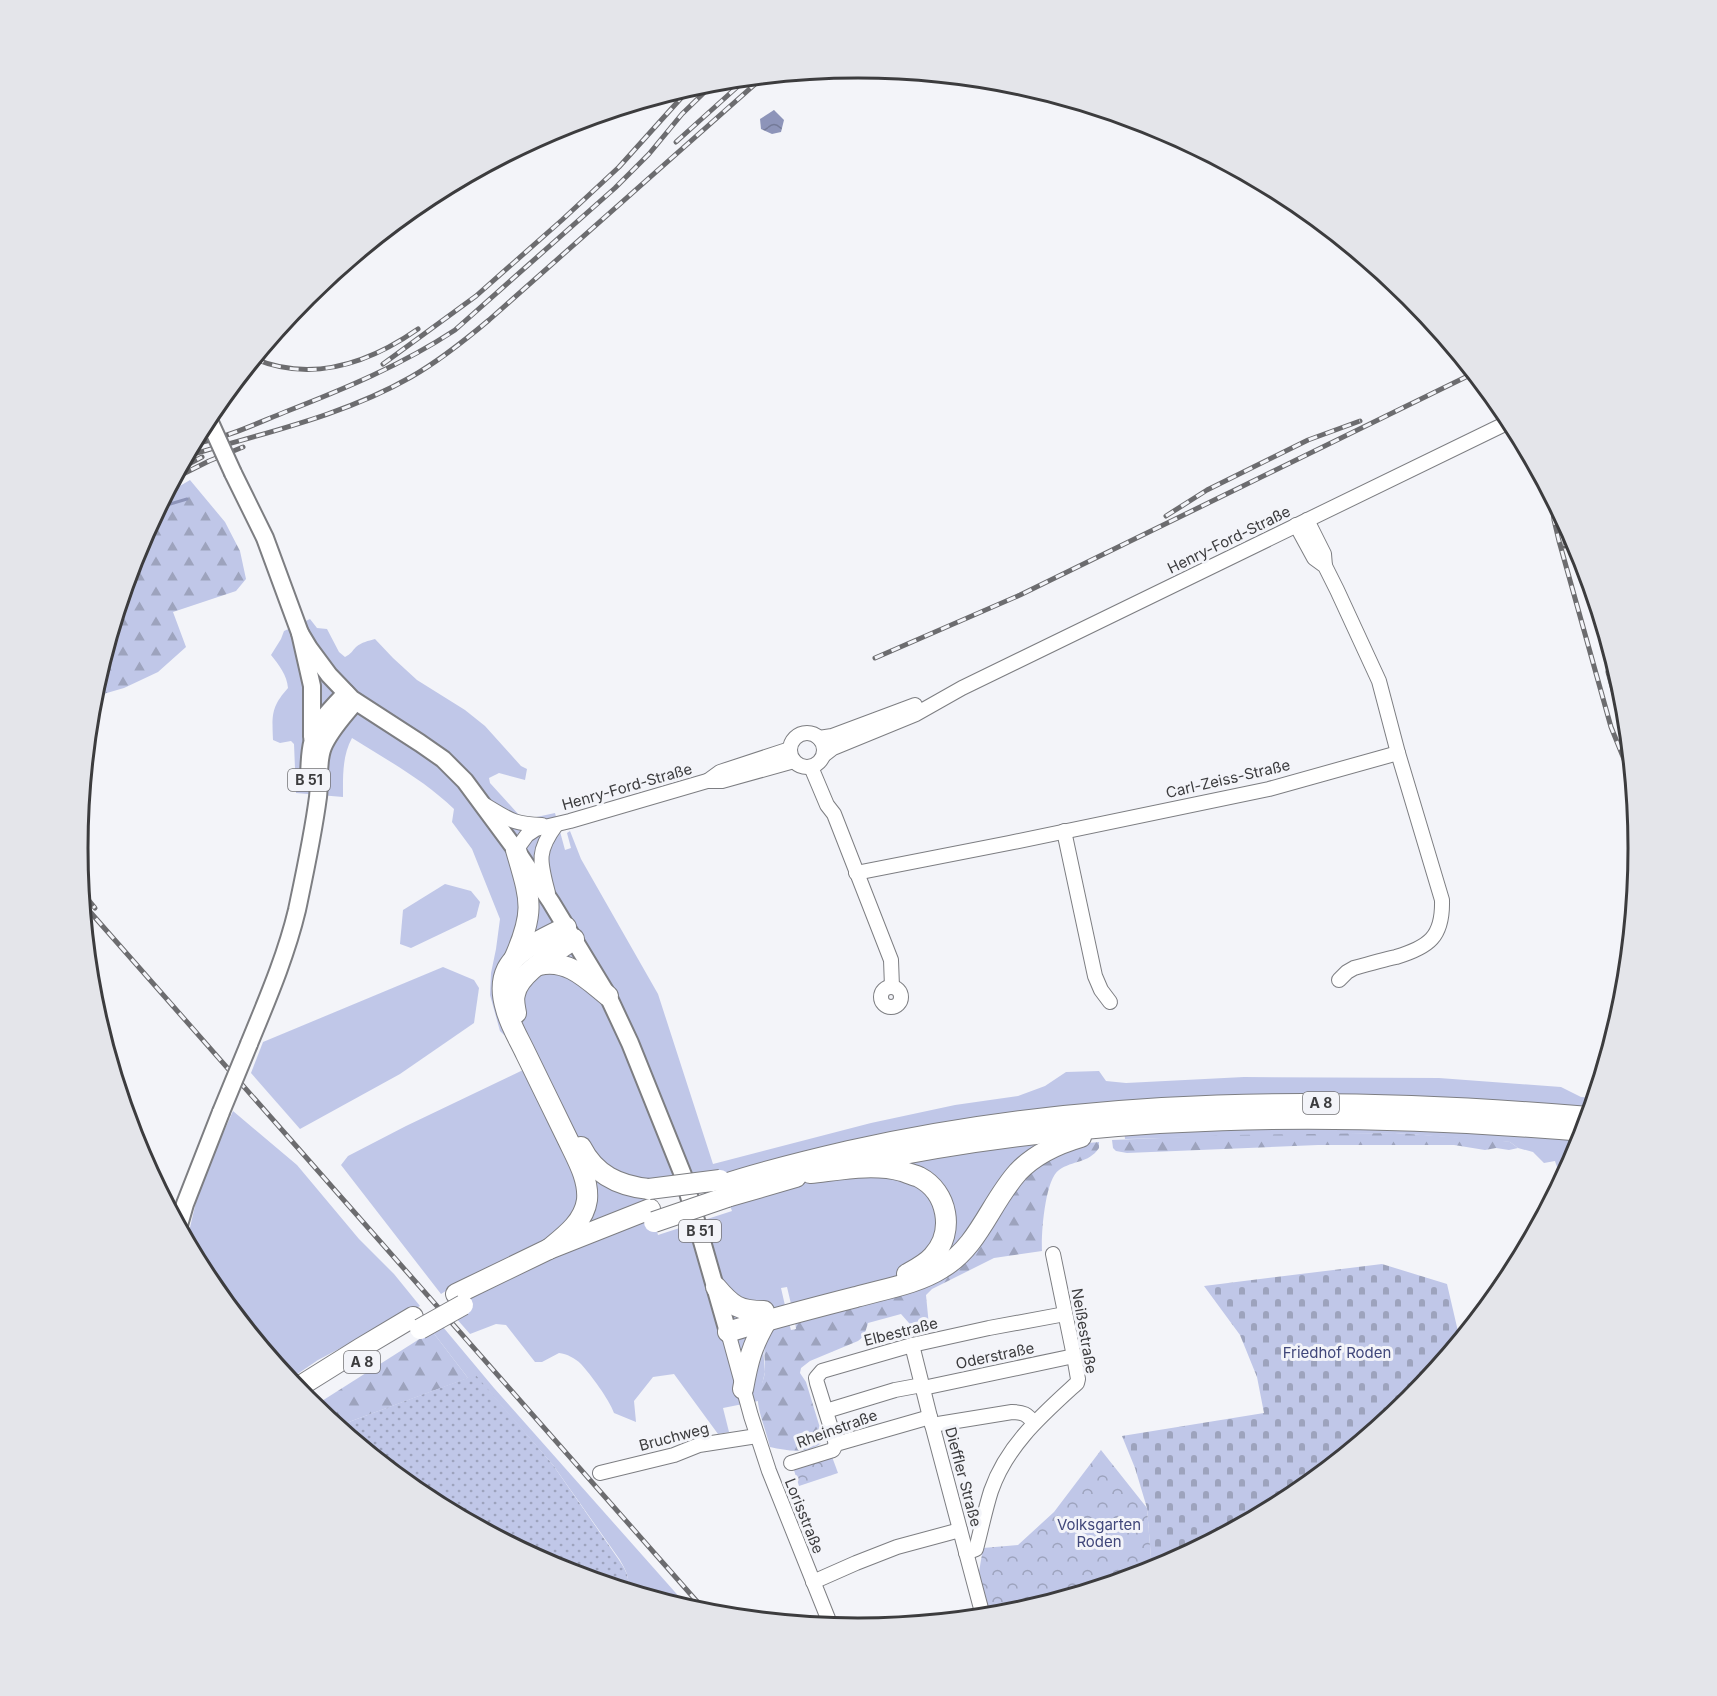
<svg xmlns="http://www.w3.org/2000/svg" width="1717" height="1696" viewBox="0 0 1717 1696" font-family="Inter,sans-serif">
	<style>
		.grass { fill: #c0c7e8; fill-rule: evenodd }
		.forest { fill: url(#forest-firs) }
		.cemetery { fill: url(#cemetery-stones) }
		.park { fill: url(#park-crowns) }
		.garden { fill: url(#garden-dots) }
		.water { fill: url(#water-waves) }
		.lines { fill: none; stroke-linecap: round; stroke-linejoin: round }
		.stream { stroke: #8d94b9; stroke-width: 3 }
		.minor-casing { stroke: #7d7e82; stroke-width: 16 }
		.major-casing { stroke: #7d7e82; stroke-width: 20 }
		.highway-casing { stroke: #7d7e82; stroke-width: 22 }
		.minor { stroke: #fff; stroke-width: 14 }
		.major { stroke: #fff; stroke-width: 16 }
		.highway { stroke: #fff; stroke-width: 20 }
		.rail-casing { stroke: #6c6c6f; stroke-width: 5 }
		.rail { stroke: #f3f4f9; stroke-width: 3; stroke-dasharray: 9; stroke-linecap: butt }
		.major-bridge-casing { stroke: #7d7e82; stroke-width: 20; stroke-linecap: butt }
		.highway-bridge-casing { stroke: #7d7e82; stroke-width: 22; stroke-linecap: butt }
		.major-bridge { stroke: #fff; stroke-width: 16 }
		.highway-bridge { stroke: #fff; stroke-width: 20 }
		.labels { text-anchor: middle; stroke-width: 6; stroke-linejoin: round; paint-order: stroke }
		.shield { fill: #f3f4f9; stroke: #737376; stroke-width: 1.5 }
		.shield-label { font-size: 14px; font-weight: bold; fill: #3c3c3e }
		.street-label { font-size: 15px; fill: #3c3c3e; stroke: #f3f4f9 }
		.park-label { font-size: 15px; fill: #40477a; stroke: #f3f4f9 }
		.rim { fill: none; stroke: #3c3c3e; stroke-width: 3 }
	</style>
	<defs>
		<pattern id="forest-firs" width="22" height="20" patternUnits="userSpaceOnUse" patternTransform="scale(1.5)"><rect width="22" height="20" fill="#c0c7e8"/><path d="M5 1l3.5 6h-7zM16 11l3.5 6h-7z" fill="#9da3bd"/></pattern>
		<pattern id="cemetery-stones" width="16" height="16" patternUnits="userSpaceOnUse" patternTransform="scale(1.5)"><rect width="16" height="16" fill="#c0c7e8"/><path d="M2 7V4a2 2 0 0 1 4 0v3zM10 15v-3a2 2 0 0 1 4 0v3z" fill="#9da3bd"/></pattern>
		<pattern id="park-crowns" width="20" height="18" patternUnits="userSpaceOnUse" patternTransform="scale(1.5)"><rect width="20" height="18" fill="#c0c7e8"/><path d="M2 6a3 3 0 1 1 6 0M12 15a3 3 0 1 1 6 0" fill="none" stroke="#9da3bd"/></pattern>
		<pattern id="garden-dots" width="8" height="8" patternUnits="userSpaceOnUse" patternTransform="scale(1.5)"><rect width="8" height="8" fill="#c0c7e8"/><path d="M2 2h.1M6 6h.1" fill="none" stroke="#9da3bd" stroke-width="1.8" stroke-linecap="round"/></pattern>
		<pattern id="water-waves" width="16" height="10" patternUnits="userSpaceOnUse" patternTransform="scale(1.5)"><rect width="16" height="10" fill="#8d94b9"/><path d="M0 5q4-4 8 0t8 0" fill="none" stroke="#747a98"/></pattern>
	</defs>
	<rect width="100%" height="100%" fill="#f3f4f9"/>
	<g class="grass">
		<path d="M310,619L317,628L327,629L339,652L345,657C351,654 352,651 356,647C362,642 368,641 375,639L393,658L417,680L465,710L485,726L521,766L527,769L525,780L499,773L489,778L490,783L519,815L532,818L555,813L565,850L571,848L567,833L570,831L581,859L658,994L713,1164L871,1123L955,1105L1018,1096L1045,1086L1066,1072L1099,1071L1106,1081L1126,1083L1244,1077L1439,1078L1561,1087L1581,1097L1594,1098L1579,1147L1566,1173C1558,1172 1557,1167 1555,1161L1544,1163L1533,1152L1518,1148L1510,1142L1395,1133L1125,1139L1121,1101L1003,1204L987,1236L971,1255L795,1321L787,1287L781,1288L789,1323L763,1348L765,1372L758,1401L723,1408L729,1432L718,1434L674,1374L653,1377L634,1401L636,1422L614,1413C609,1399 591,1375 581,1364C575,1358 567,1354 559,1353L542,1362H535L506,1325L496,1324L470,1334L455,1317L452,1287L441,1294L341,1165L348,1156L406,1126L523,1070L508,1036L504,1035L500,1031L490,995L491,973L496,949L500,919L472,849L452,822L454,809C424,780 387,760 352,738C342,756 343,777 343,797L296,793L294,744L291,741L280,743L273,740C272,715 271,707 288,688C287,675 279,665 271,655L281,639L284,631ZM722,1185L732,1211L658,1235L650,1209L649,1189Z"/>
		<path d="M445,884L471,891L480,902L476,917L411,948L400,944L403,910Z"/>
		<path d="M443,967L474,980L479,988L474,1023L400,1074L300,1129L251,1073L263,1042Z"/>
		<path d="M233,1111L297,1165L359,1239L394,1274L420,1306L318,1360L290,1379L209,1281L187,1240L200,1185Z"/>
		<path d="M443,1327L494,1388L690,1609L627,1589C631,1579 625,1569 620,1560L553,1465L474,1374L468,1378L432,1331Z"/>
	</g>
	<g class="forest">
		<path d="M190,480L225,522L240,551L246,579L236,591L173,612L186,647L158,672L124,688L93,697L138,549L168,493Z"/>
		<path d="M1395,1133L1496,1140L1510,1142L1518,1148L1509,1150L1496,1148L1485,1150L1454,1145H1318L1127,1153L1116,1151L1113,1148L1112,1140L1235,1135Z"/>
		<path d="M1099,1142V1148C1088,1164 1073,1160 1059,1170C1045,1179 1041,1234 1042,1251L994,1258L932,1289L926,1295L929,1326L925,1330L916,1331L901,1314L868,1323L864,1336L858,1341L810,1361L801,1368L800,1373L806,1382L824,1441C808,1455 789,1451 770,1447C767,1434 759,1414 758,1402C757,1391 765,1380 765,1370C765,1343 758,1333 789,1323L791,1330L796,1329L795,1321L971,1255L987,1236L1003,1204L1019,1182L1038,1164L1088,1143Z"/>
		<path d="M432,1331L468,1378L338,1426L314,1406Z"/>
	</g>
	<path class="cemetery" d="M1382,1264L1447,1284L1460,1340L1410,1400L1292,1497L1152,1571L1147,1508L1135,1468L1122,1436L1264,1413L1257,1377L1240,1335L1204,1286Z"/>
	<g class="park">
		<path d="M1101,1450L1147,1508L1152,1571L1010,1614L988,1616L978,1578L983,1548L1018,1545L1054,1512Z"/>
		<path d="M831,1454L838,1473L799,1486L793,1467Z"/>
	</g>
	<path class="garden" d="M474,1373L553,1465L619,1560C625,1569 631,1579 627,1589L560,1569L425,1497L338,1426L467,1378Z"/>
	<path class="water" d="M774,110L784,120L781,132L772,134L761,129L760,119Z"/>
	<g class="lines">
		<path class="stream" d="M160,507L187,499"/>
		<defs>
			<g id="minor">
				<path d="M1307,520L1324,554L1325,566"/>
				<path d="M1296,525L1314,558L1325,566L1337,590L1379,681L1398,753L1442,900C1443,937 1429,947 1396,957C1382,960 1368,964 1354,968L1347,972L1339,980"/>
				<circle cx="807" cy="750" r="17"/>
				<path d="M819,738L832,736L915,705"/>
				<path d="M824,755L833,748L916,714L962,688L1511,421"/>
				<path d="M811,767L827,805L834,814L891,960L892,987"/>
				<path d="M709,780L720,772L790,749"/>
				<path d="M485,805C510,820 513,824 542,825"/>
				<path d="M1064,831L1095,976L1101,990L1110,1002"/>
				<path d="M516,850L527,835L536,829L570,821L707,781H722L794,761"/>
				<path d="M856,873L1009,843L1269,789L1398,753"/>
				<path d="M548,893C540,862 536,852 556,825"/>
				<circle cx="891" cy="997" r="10"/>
				<path d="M728,1332L751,1416L769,1471L831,1626"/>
				<path d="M912,1345L930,1417L983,1616"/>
				<path d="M923,1388L1074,1356"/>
				<path d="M826,1411L895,1390L922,1385"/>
				<path d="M932,1425L1012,1412C1023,1412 1027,1414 1034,1423"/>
				<path d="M836,1444L817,1383L816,1378L822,1371L912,1345L989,1328L1065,1314"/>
				<path d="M791,1463L833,1450L836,1444L930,1417"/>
				<path d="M600,1473L674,1455L699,1445L757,1436"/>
				<path d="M966,1553L976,1549C981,1530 985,1510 991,1491C1007,1445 1042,1415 1077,1383L1078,1379L1074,1356L1053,1254"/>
				<path d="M813,1582L856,1563L897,1547L960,1530"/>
			</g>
			<g id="major">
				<path d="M233,473L265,538L300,633L312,686V737"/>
				<path d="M300,633L309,648L329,675L352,699L420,743L443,759L465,781L516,850L551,902L608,996L630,1043L683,1175L728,1332"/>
				<path d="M309,779C310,733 314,726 346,693"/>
				<path d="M249,1044C267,1000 286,956 297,910C305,872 313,835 318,797C320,780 317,762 323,747C330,730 344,716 355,702"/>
				<path d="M179,1225L185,1204L221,1112"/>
			</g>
			<g id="highway">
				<path d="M514,959C536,910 530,899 516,850"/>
				<path d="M539,965C567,958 587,979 608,996"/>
				<path d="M516,1013C515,1007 513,1000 515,994C519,972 557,952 574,939"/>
				<path d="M581,1147C595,1175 619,1186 649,1189"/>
				<path d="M863,1162C1100,1112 1343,1111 1584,1131"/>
				<path d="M810,1173C839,1170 873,1163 902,1171C907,1173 914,1175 919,1177C948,1192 955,1232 933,1256C926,1264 916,1269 907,1274"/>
				<path d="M722,1185C764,1171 806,1161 849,1151C1092,1096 1341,1096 1589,1117"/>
				<path d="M727,1197L796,1177"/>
				<path d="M549,1249C565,1236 584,1222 587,1200C589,1179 577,1159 568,1140C554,1111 540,1083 526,1054C519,1039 510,1025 506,1009C502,996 501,981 507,969C518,948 546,938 566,927"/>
				<path d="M716,1287C732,1306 739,1311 764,1311"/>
				<path d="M456,1294L549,1249L650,1209"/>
				<path d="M728,1332C770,1319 813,1308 856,1297C884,1289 917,1284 942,1268C979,1246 990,1203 1018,1172C1035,1154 1057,1144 1081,1137"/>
				<path d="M297,1388L361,1348L413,1317"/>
				<path d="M743,1389C748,1361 752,1345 767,1320"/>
			</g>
		</defs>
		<use href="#minor" class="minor-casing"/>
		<use href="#major" class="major-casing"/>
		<use href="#highway" class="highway-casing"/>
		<use href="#minor" class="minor"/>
		<use href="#major" class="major"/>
		<use href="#highway" class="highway"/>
		<defs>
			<g id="rail">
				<path d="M676,142L746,79"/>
				<path d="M255,359C313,383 369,363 418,329"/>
				<path d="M383,364L476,296L562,220L619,167L691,87"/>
				<path d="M194,444C226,438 255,424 285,412C344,389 402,365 455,330L615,188L649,154L682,114L715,82"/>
				<path d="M187,456C263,433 343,416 411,377C439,361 464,341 489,320L763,77"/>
				<path d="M181,468L202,457"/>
				<path d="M175,478L209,461L243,447"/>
				<path d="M1552,498L1554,520L1559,541L1611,727L1632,779"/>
				<path d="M1166,516L1207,490L1308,440L1360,421"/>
				<path d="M1565,546L1566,524"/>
				<path d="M1580,552L1584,579"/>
				<path d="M875,658L1020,595L1474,373"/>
				<path d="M1608,672L1629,748"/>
				<path d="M82,892L95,908"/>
				<path d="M84,905L708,1614"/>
			</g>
		</defs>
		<use href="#rail" class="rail-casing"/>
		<use href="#rail" class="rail"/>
		<defs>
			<g id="major-bridge">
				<path d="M208,418L233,473"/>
				<path d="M221,1112L249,1044"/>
			</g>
			<g id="highway-bridge">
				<path d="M649,1189L720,1180"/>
				<path d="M654,1222L727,1197"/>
				<path d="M420,1329L463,1305"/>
			</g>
		</defs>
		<use href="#major-bridge" class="major-bridge-casing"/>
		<use href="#highway-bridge" class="highway-bridge-casing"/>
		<use href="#major-bridge" class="major-bridge"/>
		<use href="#highway-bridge" class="highway-bridge"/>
	</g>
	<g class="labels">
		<g class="shield">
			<rect x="288" y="769" width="42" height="22" rx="4.5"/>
			<rect x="1303" y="1092" width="36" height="22" rx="4.5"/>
			<rect x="679" y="1220" width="42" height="22" rx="4.5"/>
			<rect x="344" y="1351" width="36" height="22" rx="4.5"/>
		</g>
		<g class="shield-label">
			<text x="309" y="785">B 51</text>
			<text x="1321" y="1108">A 8</text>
			<text x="700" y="1236">B 51</text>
			<text x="362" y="1367">A 8</text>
		</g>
		<g class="street-label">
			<text transform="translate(1229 540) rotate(-26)" y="5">Henry-Ford-Straße</text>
			<text transform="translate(1228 779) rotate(-13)" y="5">Carl-Zeiss-Straße</text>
			<text transform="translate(627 787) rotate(-16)" y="5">Henry-Ford-Straße</text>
			<text transform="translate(1084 1331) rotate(80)" y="5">Neißestraße</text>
			<text transform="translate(901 1332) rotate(-14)" y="5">Elbestraße</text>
			<text transform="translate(995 1356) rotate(-12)" y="5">Oderstraße</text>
			<text transform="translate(837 1429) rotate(-20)" y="5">Rheinstraße</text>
			<text transform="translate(674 1437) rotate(-15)" y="5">Bruchweg</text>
			<text transform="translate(963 1477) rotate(75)" y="5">Dieffler Straße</text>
			<text transform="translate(804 1516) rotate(68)" y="5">Lorisstraße</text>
		</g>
		<g class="park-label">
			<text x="1337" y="1358">Friedhof Roden</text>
			<text x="1099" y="1530">Volksgarten<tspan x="1099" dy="17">Roden</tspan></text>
		</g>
	</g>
	<path d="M0 0H1717V1696H0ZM88 848a770 770 0 1 1 1540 0a770 770 0 1 1-1540 0Z" fill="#e4e5ea" fill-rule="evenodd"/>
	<path class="rim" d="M88 848a770 770 0 1 1 1540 0a770 770 0 1 1-1540 0Z"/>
</svg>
